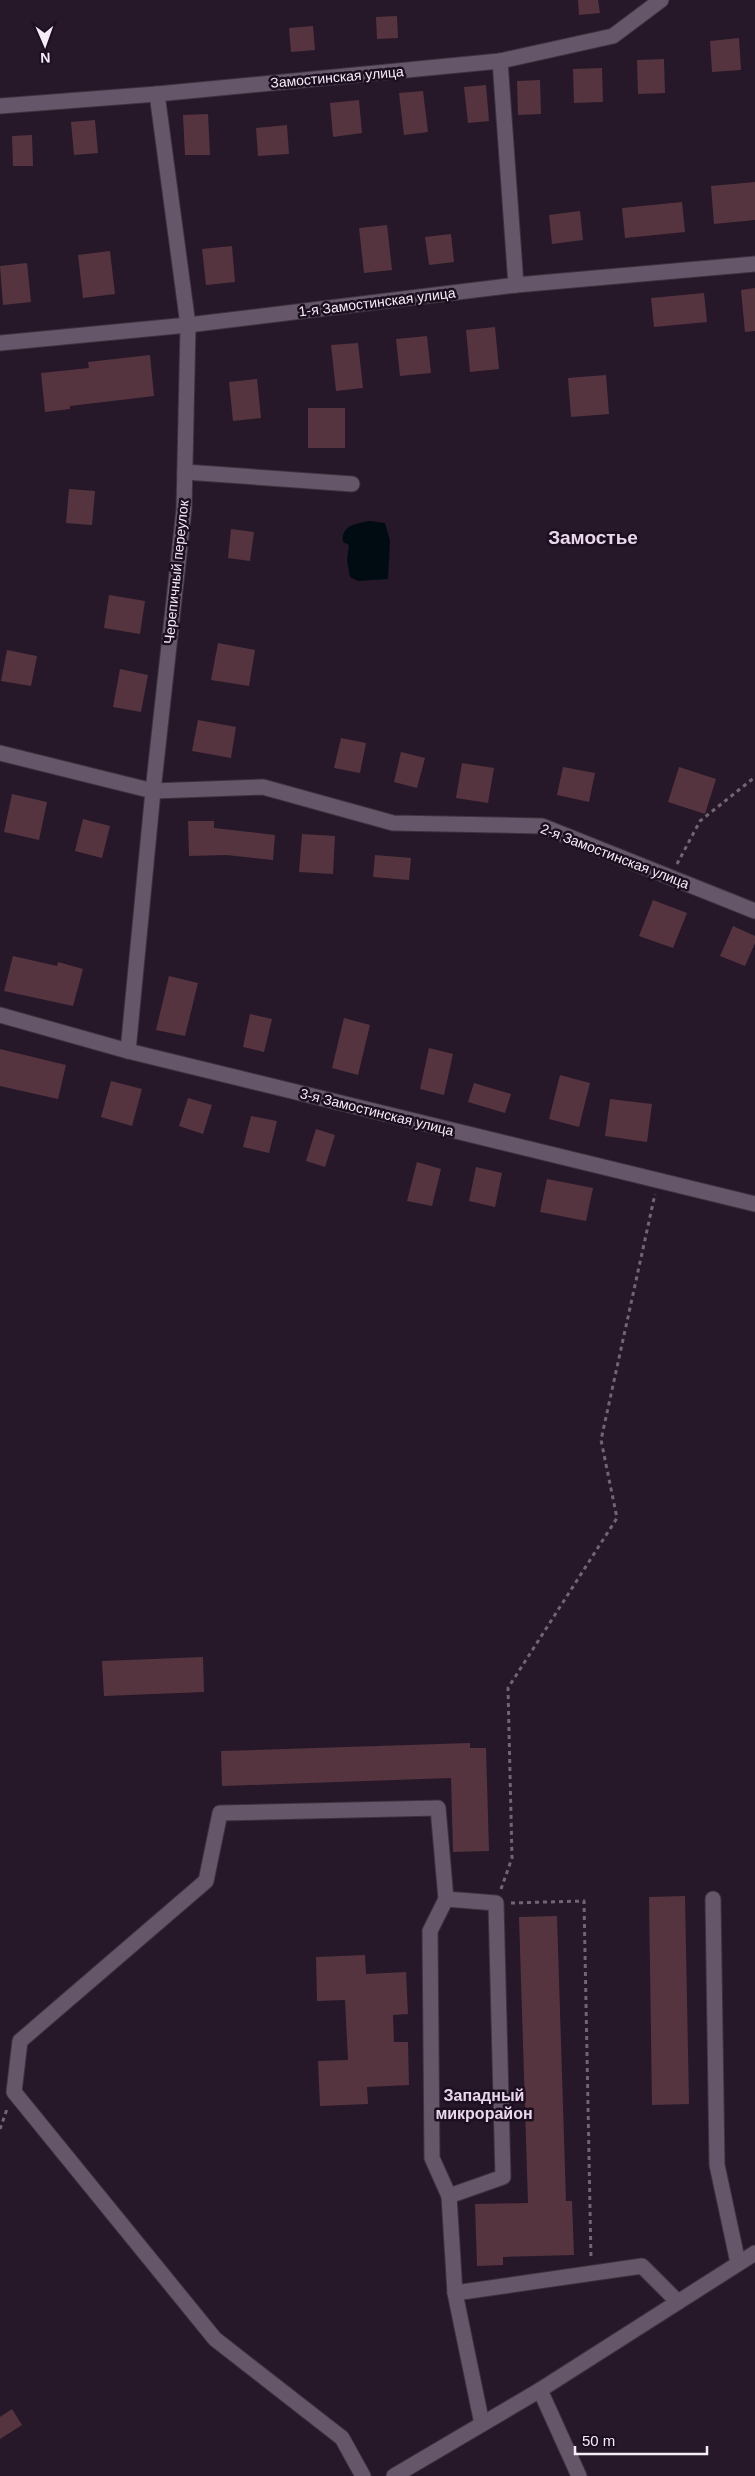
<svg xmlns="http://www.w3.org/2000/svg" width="755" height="2476" viewBox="0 0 755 2476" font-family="Arial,sans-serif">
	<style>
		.water { fill: #000c12 }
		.building { fill: #55343f }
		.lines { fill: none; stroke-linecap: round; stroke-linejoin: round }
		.minor-casing { stroke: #3d323f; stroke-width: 17 }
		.path { stroke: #716473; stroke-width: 3; stroke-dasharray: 4 4; stroke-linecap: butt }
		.minor { stroke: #665669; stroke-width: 15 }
		.labels { text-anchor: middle; stroke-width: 5; stroke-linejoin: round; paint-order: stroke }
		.street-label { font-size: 14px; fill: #f6ecf8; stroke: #1c0f1f }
		.quarter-label { font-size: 16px; font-weight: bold; fill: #ead7ee; stroke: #1c0f1f }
		.district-label { font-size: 19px; font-weight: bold; fill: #ead7ee; stroke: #1c0f1f }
	</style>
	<rect width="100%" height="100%" fill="#261829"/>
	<path class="water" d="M369,521L385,523L390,541L388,579L358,581L350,577L347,560L349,545L343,542C341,525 356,524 369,521Z"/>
	<g class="building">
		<path d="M578,0H598L600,13L579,15Z"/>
		<path d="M397,16L398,38L377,39L376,17Z"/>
		<path d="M313,26L315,50L291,52L289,28Z"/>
		<path d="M739,38L741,70L712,72L710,41Z"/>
		<path d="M664,59L665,93L638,94L637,60Z"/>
		<path d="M602,68L603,102L574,103L573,69Z"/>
		<path d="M540,80L541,114L518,115L517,81Z"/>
		<path d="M486,85L489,121L468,123L464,87Z"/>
		<path d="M423,91L428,132L404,135L399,93Z"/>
		<path d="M359,100L362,133L333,137L330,103Z"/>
		<path d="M208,114L210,155H185L183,115Z"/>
		<path d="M95,120L98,153L74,155L71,122Z"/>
		<path d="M287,125L289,154L258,156L256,128Z"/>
		<path d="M32,135L33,166H13L12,136Z"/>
		<path d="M755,182V220L714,224L711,186Z"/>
		<path d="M682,202L685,232L625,238L622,208Z"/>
		<path d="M580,211L583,240L552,244L549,215Z"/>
		<path d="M387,225L392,270L364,273L359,228Z"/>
		<path d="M451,234L454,262L429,265L425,237Z"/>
		<path d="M232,246L235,282L206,285L202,249Z"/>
		<path d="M110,251L115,294L83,298L78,255Z"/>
		<path d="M27,263L31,302L3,305L0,266Z"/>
		<path d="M755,288V331L745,332L741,290Z"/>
		<path d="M704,293L707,322L654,327L651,298Z"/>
		<path d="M495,327L499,369L470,372L466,330Z"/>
		<path d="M427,336L431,373L400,376L396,339Z"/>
		<path d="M358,343L363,388L336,391L331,345Z"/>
		<path d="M150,355L154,396L70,406V409L45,412L41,373L89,368L88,362Z"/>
		<path d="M606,375L609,414L571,417L568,378Z"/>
		<path d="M257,379L261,418L233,421L229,382Z"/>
		<rect x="308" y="408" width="37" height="40"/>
		<path d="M69,489L95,491L92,525L66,523Z"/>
		<path d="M231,529L254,532L250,561L228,558Z"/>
		<path d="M109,595L145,601L140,634L104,628Z"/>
		<path d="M218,643L255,650L249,686L211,680Z"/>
		<path d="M7,650L37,656L31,686L1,681Z"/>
		<path d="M120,669L148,675L141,712L113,707Z"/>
		<path d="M198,720L236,727L231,758L192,751Z"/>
		<path d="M341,738L366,743L360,773L334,768Z"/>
		<path d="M401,752L425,758L417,788L394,782Z"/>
		<path d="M462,763L494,768L488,803L456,798Z"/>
		<path d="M563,767L595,773L589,802L557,795Z"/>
		<path d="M679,767L716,779L705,814L668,802Z"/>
		<path d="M12,794L47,802L39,840L4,832Z"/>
		<path d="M83,819L110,826L102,858L75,851Z"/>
		<path d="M188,821H214V828L275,835L273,860L226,855L189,856Z"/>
		<path d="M302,834L335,836L333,874L299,872Z"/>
		<path d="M375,855L411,858L409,880L373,877Z"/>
		<path d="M653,900L687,913L673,948L639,936Z"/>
		<path d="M733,926L755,936V943L745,966L720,956Z"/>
		<path d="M13,956L57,966L58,962L83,969L73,1006L4,991Z"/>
		<path d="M169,976L198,983L185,1036L156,1030Z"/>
		<path d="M250,1014L272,1019L264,1052L243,1047Z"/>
		<path d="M344,1018L370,1025L358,1075L332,1068Z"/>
		<path d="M429,1048L453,1054L444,1095L420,1089Z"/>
		<path d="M0,1049L66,1065L58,1099L0,1086Z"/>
		<path d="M560,1075L590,1083L579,1127L549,1119Z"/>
		<path d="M111,1081L142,1089L132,1126L101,1117Z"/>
		<path d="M474,1083L511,1094L505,1113L468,1102Z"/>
		<path d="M188,1098L212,1105L203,1134L179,1126Z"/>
		<path d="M610,1099L652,1104L647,1142L605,1136Z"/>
		<path d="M251,1116L277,1121L269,1153L243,1147Z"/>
		<path d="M316,1129L335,1135L325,1167L306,1161Z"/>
		<path d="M417,1162L441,1169L432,1206L407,1201Z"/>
		<path d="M476,1167L502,1173L495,1207L469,1201Z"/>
		<path d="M547,1179L593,1188L586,1221L540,1212Z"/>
		<path d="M203,1657L204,1692L104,1696L102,1661Z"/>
		<path d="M470,1743V1748H486L489,1851L453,1852L451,1778L222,1786L221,1751Z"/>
		<path d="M685,1896L689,2104L652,2105L649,1897Z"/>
		<path d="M557,1916L566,2201H572L574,2255L503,2257V2265L477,2266L475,2204L528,2203L519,1917Z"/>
		<path d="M365,1955L366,1974L406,1972L408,2014L393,2015L394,2042H408L409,2085L367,2087L368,2104L320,2106L318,2061L348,2060L345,2000L317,2001L316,1957Z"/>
		<path d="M12,2409L22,2425L0,2439V2417Z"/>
	</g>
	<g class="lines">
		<defs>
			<g id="minor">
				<path d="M500,61L516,285"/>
				<path d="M0,106L157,94L500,61L613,36L661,0"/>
				<path d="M0,343L188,325L516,285L755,264"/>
				<path d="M185,472L352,484"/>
				<path d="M0,753L153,791L263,787L393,823L542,826L755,911"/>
				<path d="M0,1015L128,1051L755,1204"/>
				<path d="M128,1051L153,791L184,509L188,325L157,94"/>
				<path d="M446,1899L430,1931L432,2158L449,2196L455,2293L482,2424"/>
				<path d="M713,1899L717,2165L738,2263"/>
				<path d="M455,2293L642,2266L678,2302"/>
				<path d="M540,2390L579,2476"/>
				<path d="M363,2476L342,2438L215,2339L14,2092L20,2041L206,1881L220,1813L438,1808L446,1899L496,1903L503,2177L449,2196"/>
				<path d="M394,2476L540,2390L755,2253"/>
			</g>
		</defs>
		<use href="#minor" class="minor-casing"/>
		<g class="path">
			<path d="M677,864L700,821L755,777"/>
			<path d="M501,1889L512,1858L508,1688L617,1518L601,1440L655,1194"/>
			<path d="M511,1903L584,1901L591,2259"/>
			<path d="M0,2129L7,2109"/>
		</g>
		<use href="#minor" class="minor"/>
	</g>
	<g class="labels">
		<g class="street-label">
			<text transform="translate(337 77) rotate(-5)" y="5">Замостинская улица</text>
			<text transform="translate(377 302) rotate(-7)" y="5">1-я Замостинская улица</text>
			<text transform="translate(176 572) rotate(-84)" y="5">Черепичный переулок</text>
			<text transform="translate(615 856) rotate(21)" y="5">2-я Замостинская улица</text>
			<text transform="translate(377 1112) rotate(14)" y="5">3-я Замостинская улица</text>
		</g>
		<g class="quarter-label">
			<text x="484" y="2101">Западный<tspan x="484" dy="18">микрорайон</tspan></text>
		</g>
		<g class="district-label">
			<text x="593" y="544">Замостье</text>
		</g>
	</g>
	<g transform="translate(45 45) rotate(178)" stroke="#1c0f1f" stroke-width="4" paint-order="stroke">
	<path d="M0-4L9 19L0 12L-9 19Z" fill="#f6ecf8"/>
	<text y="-8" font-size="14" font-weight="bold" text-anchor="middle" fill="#f6ecf8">N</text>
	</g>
	<path d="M575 2446v8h132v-8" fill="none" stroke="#f6ecf8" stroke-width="2.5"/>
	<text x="582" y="2446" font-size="15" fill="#f6ecf8" stroke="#1c0f1f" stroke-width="4" paint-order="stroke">50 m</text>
</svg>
